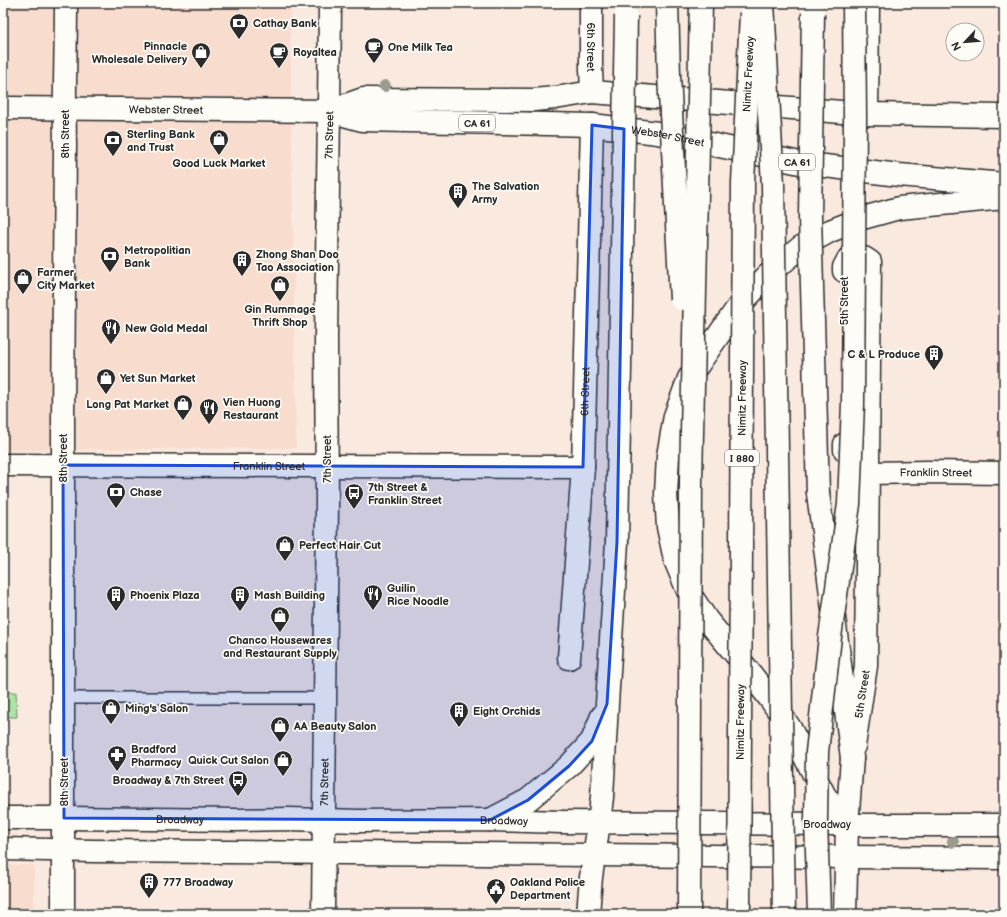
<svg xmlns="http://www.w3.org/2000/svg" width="1007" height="917" viewBox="0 0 1007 917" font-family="'Balsamiq Sans',sans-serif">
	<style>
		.built { fill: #f8dcce }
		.green { fill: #ade3a6; stroke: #6c8768 }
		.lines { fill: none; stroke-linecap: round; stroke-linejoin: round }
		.lane-casing { stroke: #2b2b2b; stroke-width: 14 }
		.street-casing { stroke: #2b2b2b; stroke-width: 25 }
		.secondary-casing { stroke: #2b2b2b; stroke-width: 25 }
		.primary-casing { stroke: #2b2b2b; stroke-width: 25 }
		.highway-casing { stroke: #2b2b2b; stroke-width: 25 }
		.lane { stroke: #fdfcf7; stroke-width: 11 }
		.street { stroke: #fdfcf7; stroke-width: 22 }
		.secondary { stroke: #fdfcf7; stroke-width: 22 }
		.primary { stroke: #fdfcf7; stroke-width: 22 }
		.highway { stroke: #fdfcf7; stroke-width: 22 }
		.highway-bridge-casing { stroke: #2b2b2b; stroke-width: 25; stroke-linecap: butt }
		.highway-bridge { stroke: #fdfcf7; stroke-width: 22 }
		.tree { fill: #9a9a8d }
		.marked { fill: #1d4ed8; fill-opacity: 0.2; stroke: #1d4ed8; stroke-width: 3; stroke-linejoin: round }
		.labels { text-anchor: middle; stroke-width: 3.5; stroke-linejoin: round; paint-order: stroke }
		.shield { fill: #fdfcf7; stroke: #6a6a68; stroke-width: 1 }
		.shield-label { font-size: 10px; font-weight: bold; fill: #2b2b2b }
		.poi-label { font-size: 11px; font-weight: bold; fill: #2b2b2b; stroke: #fdfcf7; text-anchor: start }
		.street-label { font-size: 11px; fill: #2b2b2b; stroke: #fdfcf7 }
	</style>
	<rect width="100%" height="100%" fill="#fae9df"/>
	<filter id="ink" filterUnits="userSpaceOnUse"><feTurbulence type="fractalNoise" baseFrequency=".025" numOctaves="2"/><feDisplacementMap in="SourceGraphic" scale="8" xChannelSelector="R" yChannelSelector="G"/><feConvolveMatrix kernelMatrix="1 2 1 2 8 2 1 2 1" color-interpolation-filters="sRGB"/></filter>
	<g filter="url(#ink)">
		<g class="built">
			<path d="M3,3H290L296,448L3,450Z"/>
			<rect x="3" y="865" width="31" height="49"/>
		</g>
		<path class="green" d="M3,692H16L17,717H3Z"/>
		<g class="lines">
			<defs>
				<path id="lane" d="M63,698H325"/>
				<g id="street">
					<path id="s1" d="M591,3V69L592,92"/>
					<path d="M329,111L363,99L534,100L555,98L592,92L867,114L1004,116"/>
					<path d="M867,114L868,3"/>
					<path d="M844,271V267L849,258H864L870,262L866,666L854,746"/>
					<path d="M845,444V450L868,473"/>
					<path id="s2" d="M3,465L583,467"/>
					<path id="s3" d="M868,473L928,472L1004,473"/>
					<path id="s4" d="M569,658L583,467L592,125"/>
				</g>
				<g id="secondary">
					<path id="s5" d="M3,108L329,111L330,3"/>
					<path d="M852,758L847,825H1004"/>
					<path d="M846,857L1004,858"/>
					<path d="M63,914V421L65,144C64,97 66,50 66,3"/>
					<path d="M588,914L591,877L599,823"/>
				</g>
				<g id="primary">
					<path id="s6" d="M3,818H64L237,820L289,819L359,821L490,820L561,822L835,824"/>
					<path d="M847,825L825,796L790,728L771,700L737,656L707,620L688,591L675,560L668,527L666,494L668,456L675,416L689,378L738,307L769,274L801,247L830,231L863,218L899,208L1004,198"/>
					<path d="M3,849L93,851L846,857"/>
					<path id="s7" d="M323,914L327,501L326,338L329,111L362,120L592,125L658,133L800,163L899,175L1004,184"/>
					<path d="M845,914L847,825"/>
				</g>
				<g id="highway">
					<path d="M818,493L852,758"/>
					<path d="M490,820L528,800L569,766L592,741L602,716"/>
					<path d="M599,823L602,797L607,704L617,542"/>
				</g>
			</defs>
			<use href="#lane" class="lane-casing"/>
			<use href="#street" class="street-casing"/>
			<use href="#secondary" class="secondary-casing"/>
			<use href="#primary" class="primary-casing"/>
			<use href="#highway" class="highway-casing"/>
			<use href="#lane" class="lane"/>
			<use href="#street" class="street"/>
			<use href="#secondary" class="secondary"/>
			<use href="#primary" class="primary"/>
			<use href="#highway" class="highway"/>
			<defs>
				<g id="highway-bridge">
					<path d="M667,3L669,75L681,299"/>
					<path d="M763,3L773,185L784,914"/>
					<path d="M813,13L810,217L818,493"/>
					<path d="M617,542L626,16"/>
					<path d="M689,914L691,481L701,3"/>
					<path id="s8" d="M739,914L743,183L751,13"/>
					<path d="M819,914L816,820L817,752L830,637L849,504L853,403L855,119L854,3"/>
				</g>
			</defs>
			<use href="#highway-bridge" class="highway-bridge-casing"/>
			<use href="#highway-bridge" class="highway-bridge"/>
		</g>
		<g class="tree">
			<circle cx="385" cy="86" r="6"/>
			<circle cx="953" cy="842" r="6"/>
		</g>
	</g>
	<path class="marked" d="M592,125L624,129L617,542L607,704L592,741L569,766L528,800L490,820L64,818L63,465L583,467Z"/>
	<defs>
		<symbol id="bank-pin" viewBox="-11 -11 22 30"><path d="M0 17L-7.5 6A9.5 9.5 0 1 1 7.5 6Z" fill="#2b2b2b" stroke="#fdfcf7"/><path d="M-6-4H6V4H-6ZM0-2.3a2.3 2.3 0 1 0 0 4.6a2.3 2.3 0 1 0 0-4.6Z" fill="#fff"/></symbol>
		<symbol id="cafe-pin" viewBox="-11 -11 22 30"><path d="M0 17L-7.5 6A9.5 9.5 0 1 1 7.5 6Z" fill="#2b2b2b" stroke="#fdfcf7"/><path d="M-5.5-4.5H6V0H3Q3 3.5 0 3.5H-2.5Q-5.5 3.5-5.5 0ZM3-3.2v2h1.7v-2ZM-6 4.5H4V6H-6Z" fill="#fff"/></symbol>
		<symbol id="shop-pin" viewBox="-11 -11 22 30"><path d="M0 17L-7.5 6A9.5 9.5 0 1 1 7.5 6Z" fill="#2b2b2b" stroke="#fdfcf7"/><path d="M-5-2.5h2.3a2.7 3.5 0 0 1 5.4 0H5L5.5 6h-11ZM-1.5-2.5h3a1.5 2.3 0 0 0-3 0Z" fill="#fff"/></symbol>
		<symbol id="building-pin" viewBox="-11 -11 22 30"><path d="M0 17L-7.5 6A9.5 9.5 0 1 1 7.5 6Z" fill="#2b2b2b" stroke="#fdfcf7"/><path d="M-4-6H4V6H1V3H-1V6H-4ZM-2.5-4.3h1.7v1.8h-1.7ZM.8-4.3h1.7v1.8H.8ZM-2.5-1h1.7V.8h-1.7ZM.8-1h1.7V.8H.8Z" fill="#fff"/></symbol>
		<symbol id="restaurant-pin" viewBox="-11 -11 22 30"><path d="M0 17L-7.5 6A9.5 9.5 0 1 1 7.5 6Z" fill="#2b2b2b" stroke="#fdfcf7"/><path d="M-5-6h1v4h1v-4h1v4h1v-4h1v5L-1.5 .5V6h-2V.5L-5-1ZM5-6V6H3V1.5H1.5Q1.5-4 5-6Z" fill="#fff"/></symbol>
		<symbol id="bus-pin" viewBox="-11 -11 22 30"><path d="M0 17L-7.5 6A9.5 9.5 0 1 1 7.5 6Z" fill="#2b2b2b" stroke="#fdfcf7"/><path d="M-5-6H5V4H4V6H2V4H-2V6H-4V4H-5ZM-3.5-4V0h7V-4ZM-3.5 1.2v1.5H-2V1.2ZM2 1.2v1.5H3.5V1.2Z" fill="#fff"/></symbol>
		<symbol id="pharmacy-pin" viewBox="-11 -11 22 30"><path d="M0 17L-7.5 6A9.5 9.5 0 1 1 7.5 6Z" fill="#2b2b2b" stroke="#fdfcf7"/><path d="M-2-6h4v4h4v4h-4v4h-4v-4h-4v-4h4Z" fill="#fff"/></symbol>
		<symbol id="civic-pin" viewBox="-11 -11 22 30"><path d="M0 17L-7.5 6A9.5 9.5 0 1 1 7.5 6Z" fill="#2b2b2b" stroke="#fdfcf7"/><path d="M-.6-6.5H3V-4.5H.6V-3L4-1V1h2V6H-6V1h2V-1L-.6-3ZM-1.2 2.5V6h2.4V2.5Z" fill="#fff"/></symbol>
	</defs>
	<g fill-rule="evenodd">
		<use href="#bank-pin" x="228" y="12" width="22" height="30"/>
		<use href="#cafe-pin" x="363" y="36" width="22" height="30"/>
		<use href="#shop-pin" x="190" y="41" width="22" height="30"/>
		<use href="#cafe-pin" x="268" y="41" width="22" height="30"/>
		<use href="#shop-pin" x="208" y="128" width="22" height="30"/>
		<use href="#bank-pin" x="102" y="129" width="22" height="30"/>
		<use href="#building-pin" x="447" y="181" width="22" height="30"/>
		<use href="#bank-pin" x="99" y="245" width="22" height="30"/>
		<use href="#building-pin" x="231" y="249" width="22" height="30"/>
		<use href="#shop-pin" x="12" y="267" width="22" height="30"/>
		<use href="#shop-pin" x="269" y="274" width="22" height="30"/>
		<use href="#restaurant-pin" x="100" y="317" width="22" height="30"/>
		<use href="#building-pin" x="923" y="343" width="22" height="30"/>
		<use href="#shop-pin" x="95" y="367" width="22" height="30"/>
		<use href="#shop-pin" x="172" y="393" width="22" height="30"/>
		<use href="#restaurant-pin" x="198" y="397" width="22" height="30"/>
		<use href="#bank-pin" x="105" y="481" width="22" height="30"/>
		<use href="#bus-pin" x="343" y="482" width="22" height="30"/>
		<use href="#shop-pin" x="274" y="534" width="22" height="30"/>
		<use href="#restaurant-pin" x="362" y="583" width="22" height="30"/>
		<use href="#building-pin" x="105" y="584" width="22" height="30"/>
		<use href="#building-pin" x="229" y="584" width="22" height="30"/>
		<use href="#shop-pin" x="269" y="605" width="22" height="30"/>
		<use href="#shop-pin" x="100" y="697" width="22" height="30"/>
		<use href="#building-pin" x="448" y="700" width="22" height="30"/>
		<use href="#shop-pin" x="269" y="715" width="22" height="30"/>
		<use href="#pharmacy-pin" x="106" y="744" width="22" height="30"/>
		<use href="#shop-pin" x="272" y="749" width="22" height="30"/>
		<use href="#bus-pin" x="227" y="769" width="22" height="30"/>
		<use href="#building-pin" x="138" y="871" width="22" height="30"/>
		<use href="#civic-pin" x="485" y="877" width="22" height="30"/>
	</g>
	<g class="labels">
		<g class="shield">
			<rect x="459" y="115" width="36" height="16" rx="3"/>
			<rect x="779" y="154" width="36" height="16" rx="3"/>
			<rect x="725" y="450" width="34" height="16" rx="3"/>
		</g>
		<g class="shield-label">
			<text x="477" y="127">CA 61</text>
			<text x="797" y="166">CA 61</text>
			<text x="742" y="462">I 880</text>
		</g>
		<g class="poi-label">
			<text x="253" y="27">Cathay Bank</text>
			<text x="187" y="50" text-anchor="end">Pinnacle<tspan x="187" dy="13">Wholesale Delivery</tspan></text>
			<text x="388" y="51">One Milk Tea</text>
			<text x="293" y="56">Royaltea</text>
			<text x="127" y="138">Sterling Bank<tspan x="127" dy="13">and Trust</tspan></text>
			<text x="219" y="167" text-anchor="middle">Good Luck Market</text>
			<text x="472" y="190">The Salvation<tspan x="472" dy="13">Army</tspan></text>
			<text x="124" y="254">Metropolitian<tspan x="124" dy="13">Bank</tspan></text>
			<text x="256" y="258">Zhong Shan Doo<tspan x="256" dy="13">Tao Association</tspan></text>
			<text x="37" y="276">Farmer<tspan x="37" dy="13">City Market</tspan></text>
			<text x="280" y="313" text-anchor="middle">Gin Rummage<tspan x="280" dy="13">Thrift Shop</tspan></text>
			<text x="125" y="332">New Gold Medal</text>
			<text x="920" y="358" text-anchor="end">C &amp; L Produce</text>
			<text x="120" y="382">Yet Sun Market</text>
			<text x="223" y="406">Vien Huong<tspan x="223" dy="13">Restaurant</tspan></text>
			<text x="169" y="408" text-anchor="end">Long Pat Market</text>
			<text x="368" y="491">7th Street &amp;<tspan x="368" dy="13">Franklin Street</tspan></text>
			<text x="130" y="496">Chase</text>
			<text x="299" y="549">Perfect Hair Cut</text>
			<text x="387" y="592">Guilin<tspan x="387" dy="13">Rice Noodle</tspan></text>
			<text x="130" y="599">Phoenix Plaza</text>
			<text x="254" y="599">Mash Building</text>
			<text x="280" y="644" text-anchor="middle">Chanco Housewares<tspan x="280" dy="13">and Restaurant Supply</tspan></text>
			<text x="125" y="712">Ming's Salon</text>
			<text x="473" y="715">Eight Orchids</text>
			<text x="294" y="730">AA Beauty Salon</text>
			<text x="131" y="753">Bradford<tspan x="131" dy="13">Pharmacy</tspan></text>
			<text x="269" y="764" text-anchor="end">Quick Cut Salon</text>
			<text x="224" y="784" text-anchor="end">Broadway &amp; 7th Street</text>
			<text x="163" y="886">777 Broadway</text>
			<text x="510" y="886">Oakland Police<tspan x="510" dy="13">Department</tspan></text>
		</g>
		<g class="street-label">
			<text dy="4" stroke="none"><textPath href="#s1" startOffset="44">6th Street</textPath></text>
			<text dy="4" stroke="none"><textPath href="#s8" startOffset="840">Nimitz Freeway</textPath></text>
			<text dy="4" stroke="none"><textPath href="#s5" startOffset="163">Webster Street</textPath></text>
			<text transform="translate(65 134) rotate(-90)" y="4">8th Street</text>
			<text transform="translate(329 135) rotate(-89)" y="4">7th Street</text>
			<text dy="4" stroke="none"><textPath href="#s7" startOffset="1144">Webster Street</textPath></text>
			<text transform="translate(844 301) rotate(-90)" y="4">5th Street</text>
			<text dy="4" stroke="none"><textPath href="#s4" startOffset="267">6th Street</textPath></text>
			<text dy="4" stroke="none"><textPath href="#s8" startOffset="516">Nimitz Freeway</textPath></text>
			<text transform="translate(63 458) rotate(-90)" y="4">8th Street</text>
			<text transform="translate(327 459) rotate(-90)" y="4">7th Street</text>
			<text dy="4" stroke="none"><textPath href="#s2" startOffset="266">Franklin Street</textPath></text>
			<text dy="4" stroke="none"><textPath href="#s3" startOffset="68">Franklin Street</textPath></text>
			<text transform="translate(862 694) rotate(-81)" y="4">5th Street</text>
			<text dy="4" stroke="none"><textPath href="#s8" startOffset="192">Nimitz Freeway</textPath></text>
			<text transform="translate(64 782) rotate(-90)" y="4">8th Street</text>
			<text dy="4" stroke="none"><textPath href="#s7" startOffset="132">7th Street</textPath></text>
			<text dy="4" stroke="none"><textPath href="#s6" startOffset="177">Broadway</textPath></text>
			<text dy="4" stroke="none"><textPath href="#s6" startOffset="501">Broadway</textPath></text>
			<text x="827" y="828">Broadway</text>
		</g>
	</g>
	<rect width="1007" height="917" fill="none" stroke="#fdfcf7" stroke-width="16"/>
	<rect x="8" y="8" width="991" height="901" fill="none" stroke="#2b2b2b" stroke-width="1.5" filter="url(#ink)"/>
	<g transform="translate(965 42) rotate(244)"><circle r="19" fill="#fdfcf7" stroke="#a9a8a5"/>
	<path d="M0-3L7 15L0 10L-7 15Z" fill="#2b2b2b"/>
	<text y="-6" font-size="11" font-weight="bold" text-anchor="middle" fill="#2b2b2b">N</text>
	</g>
</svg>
